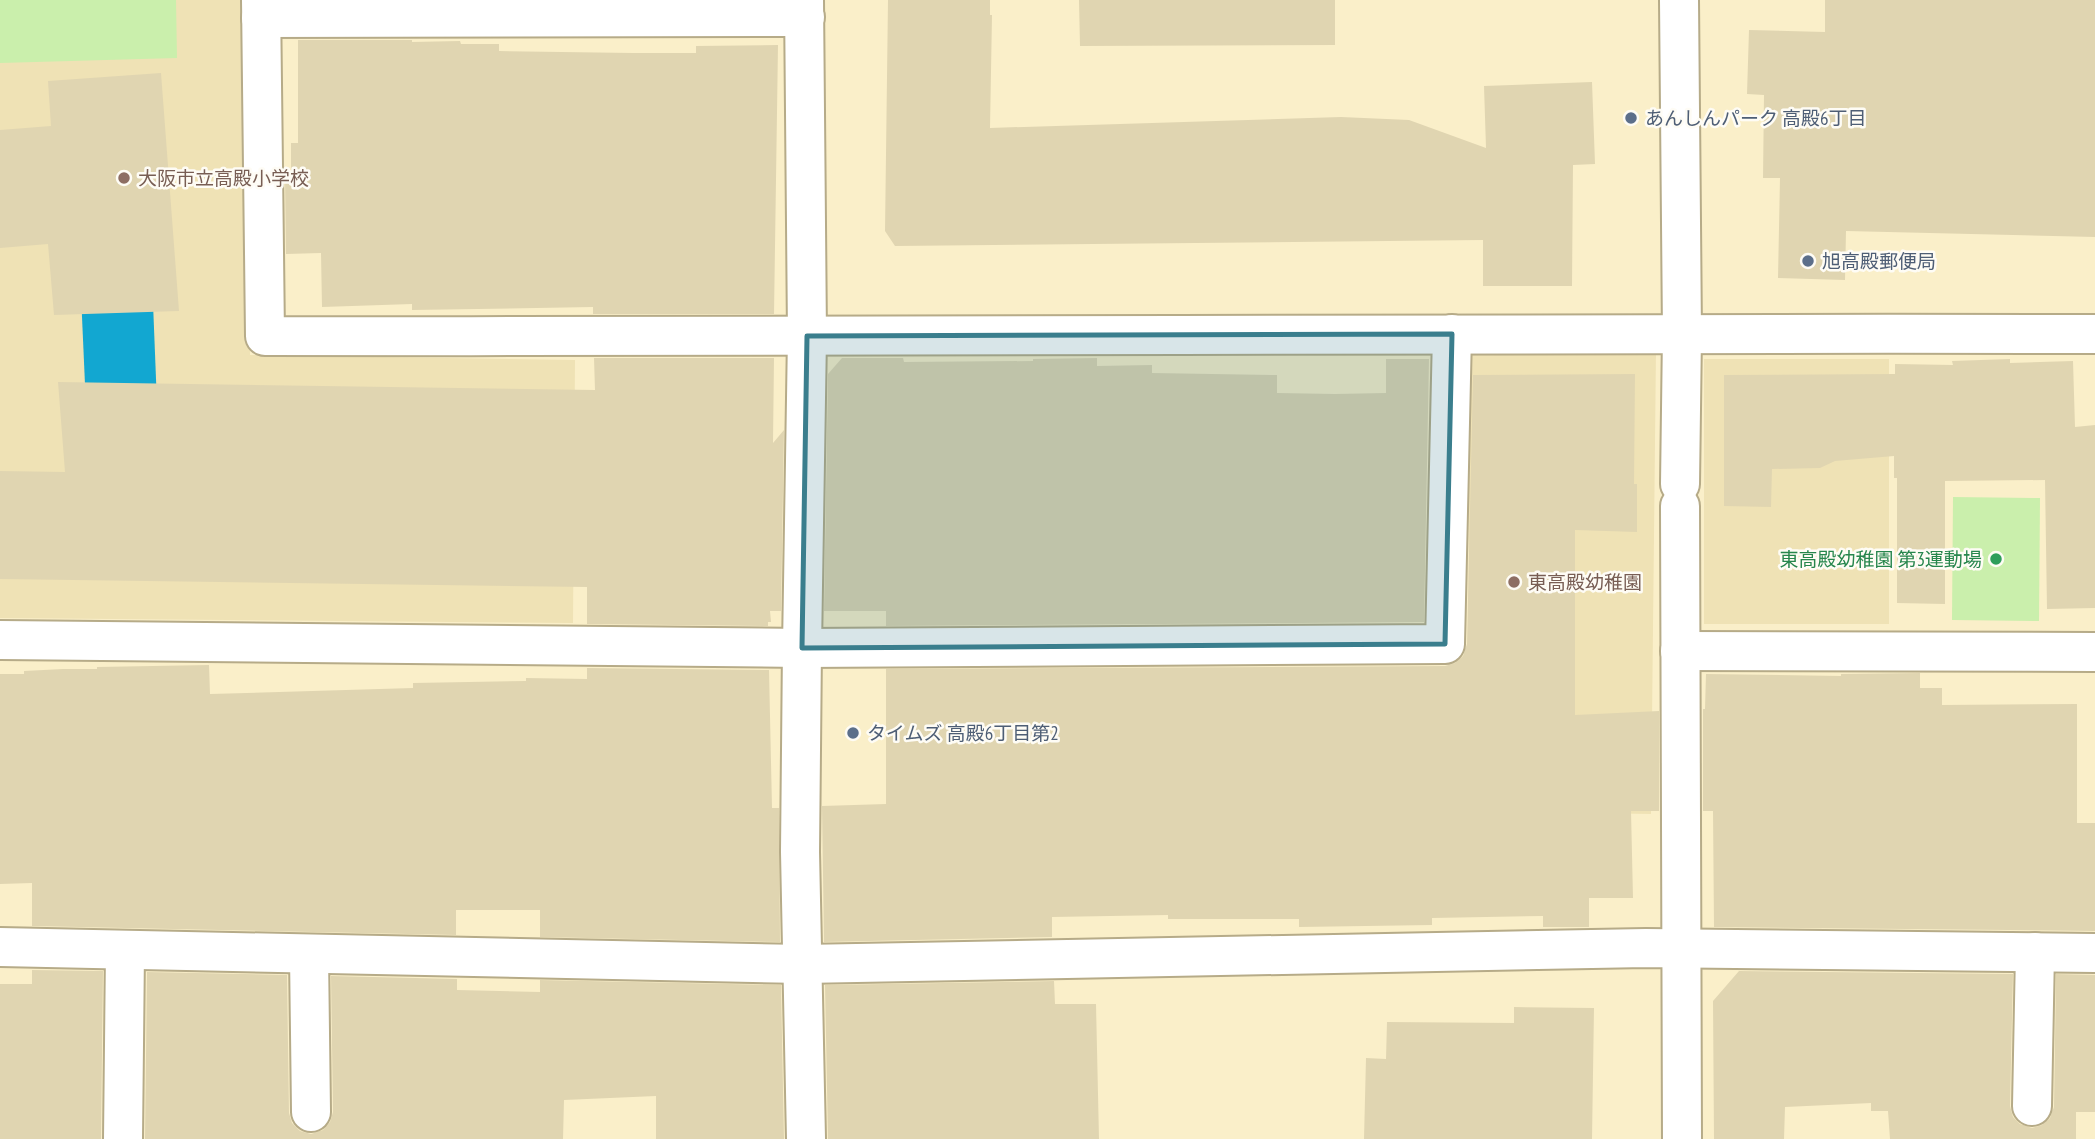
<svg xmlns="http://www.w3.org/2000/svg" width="2095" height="1139" viewBox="0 0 2095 1139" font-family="'PT Sans Narrow','Noto Sans JP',sans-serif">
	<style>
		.built { fill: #efe2b5 }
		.green { fill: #caefac }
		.water { fill: #12a7d1 }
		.building { fill: #e0d5b1 }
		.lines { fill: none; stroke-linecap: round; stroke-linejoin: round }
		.minor-casing { stroke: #b6ab88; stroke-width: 42 }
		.minor { stroke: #fff; stroke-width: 38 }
		.marked { fill: #3a7e8d; fill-opacity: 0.2; stroke: #3a7e8d; stroke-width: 5; stroke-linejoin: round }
		.service-dot { fill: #5c6f8a; stroke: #fefcf5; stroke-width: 2.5 }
		.education-dot { fill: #8d6e63; stroke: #fefcf5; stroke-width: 2.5 }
		.leisure-dot { fill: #2e9e5b; stroke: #fefcf5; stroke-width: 2.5 }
		.labels { text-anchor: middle; stroke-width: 5; stroke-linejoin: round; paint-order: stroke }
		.service-label { font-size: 19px; fill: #4e5e75; stroke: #fefcf5; text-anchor: start }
		.education-label { font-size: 19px; fill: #785e54; stroke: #fefcf5; text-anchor: start }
		.leisure-label { font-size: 19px; fill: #27864d; stroke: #fefcf5; text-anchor: end }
	</style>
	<rect width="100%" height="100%" fill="#faefc9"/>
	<g class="built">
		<path d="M0,0H245L250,355L575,360L573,623L0,618Z"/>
		<path d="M1470,348L1656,350L1651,814L1467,811Z"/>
		<rect x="1704" y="359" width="185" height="265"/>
	</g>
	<g class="green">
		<path d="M0,0H176L177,58L0,63Z"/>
		<path d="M1953,497L2040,498L2039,621L1952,620Z"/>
	</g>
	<path class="water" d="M149,202L157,404L86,407L77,204Z"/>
	<g class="building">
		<path d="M888,0H990V15H992L990,128L1341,117L1409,120L1486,148L1484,86L1592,82L1595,164L1573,165L1572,286H1483V240L895,246L885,231Z"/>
		<path d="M1079,0H1335V45L1080,46Z"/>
		<path d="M1825,0H2095V237L1846,231L1845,280L1778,278L1780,178H1763L1764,95L1747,94L1749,30L1825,32Z"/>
		<path d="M298,40H412V42L460,41L461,44H499V51L633,53H696V46L778,45L774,314H593V307L412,310V304L322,307L321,253L286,254L285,177H291V143H298Z"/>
		<path d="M161,73L179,311L54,315L48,244L0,248V130L51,126L48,81Z"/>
		<path d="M594,358H774L773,443L784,430L781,611H770L771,622H768V626L587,624V587L0,579V471L65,472L58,382L595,390Z"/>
		<path d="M842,358H903L904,362L1033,361V359L1097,358V366L1152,365V373L1277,375V393L1335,394L1386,393V359H1429L1424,622L886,626V611H824L828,374Z"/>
		<path d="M2010,359V363L2073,361L2075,427L2095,425V608L2047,609L2045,480L1945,481V604L1897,603V478H1894V456L1835,461L1820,468L1772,469L1771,507L1724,506V375L1895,374V364L1953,365L1952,361Z"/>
		<path d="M1635,374L1634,484H1637V532L1575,530V715L1659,711V811H1631L1633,898H1589V927H1543V916L1432,918V925L1299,927V919H1168V915L1052,917V937L824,942L822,806L886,804V669L1445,666L1455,663L1463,656L1467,644L1473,375Z"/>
		<path d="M209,665L210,694L413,688V683L526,681V678L587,679V668L769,670L772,808H779L780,942L540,937V910H456V935L32,926V883L0,884V674H24V671L63,669H97V667Z"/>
		<path d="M1920,673V688H1942V705L2077,704V823H2095V931L1714,927L1713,811H1703V709H1705L1706,674L1841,676V674Z"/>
		<path d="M32,970L103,971L101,1139H0V984H32Z"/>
		<path d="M1739,971L2013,974L2010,1106L2013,1117L2020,1124L2032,1128L2042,1125L2050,1118L2054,1107L2056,974L2095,975V1112H2076V1139H1890L1888,1111H1871V1103L1785,1107L1784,1139H1714L1713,1001Z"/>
		<path d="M147,972L287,975L289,1113L292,1123L300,1131L311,1134L323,1130L330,1122L333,1112L331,976L457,979V990L540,992V980L781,985L784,1139H656V1096L564,1100L563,1139H145Z"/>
		<path d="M1054,981L1055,1004H1096L1099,1139H828L825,985Z"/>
		<path d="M1514,1007L1594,1008L1592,1139H1364L1366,1058L1386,1059L1387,1022L1514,1023Z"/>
	</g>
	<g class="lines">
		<defs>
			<g id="minor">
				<path d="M261,0L265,336C875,337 1485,333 2095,334"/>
				<path d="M804,0L807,336L802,648L800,852L806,1139"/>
				<path d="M1679,0L1682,334L1680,484"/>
				<path d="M261,18L805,17"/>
				<path d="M1680,506L1682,1139"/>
				<path d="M0,640L802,648L1445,644L1452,334"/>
				<path d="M1680,651L2095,652"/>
				<path d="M0,947L803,964L1646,948L2095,953"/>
				<path d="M309,954L311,1112"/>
				<path d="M2032,1106L2035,952"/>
				<path d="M123,1139L125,950"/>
			</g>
		</defs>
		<use href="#minor" class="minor-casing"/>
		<use href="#minor" class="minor"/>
	</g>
	<path class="marked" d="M1452,334L1445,644L802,648L807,336Z"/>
	<g class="service-dot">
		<circle cx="1631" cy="118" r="7"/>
		<circle cx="1808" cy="261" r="7"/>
		<circle cx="853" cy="733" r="7"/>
	</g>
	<g class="education-dot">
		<circle cx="124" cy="178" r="7"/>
		<circle cx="1514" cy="582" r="7"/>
	</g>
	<circle class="leisure-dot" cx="1996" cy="559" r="7"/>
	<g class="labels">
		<g class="service-label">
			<text x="1645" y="125">あんしんパーク 高殿6丁目</text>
			<text x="1822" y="268">旭高殿郵便局</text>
			<text x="867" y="740">タイムズ 高殿6丁目第2</text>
		</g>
		<g class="education-label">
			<text x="138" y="185">大阪市立高殿小学校</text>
			<text x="1528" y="589">東高殿幼稚園</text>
		</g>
		<g class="leisure-label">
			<text x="1982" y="566">東高殿幼稚園 第3運動場</text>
		</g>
	</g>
</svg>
